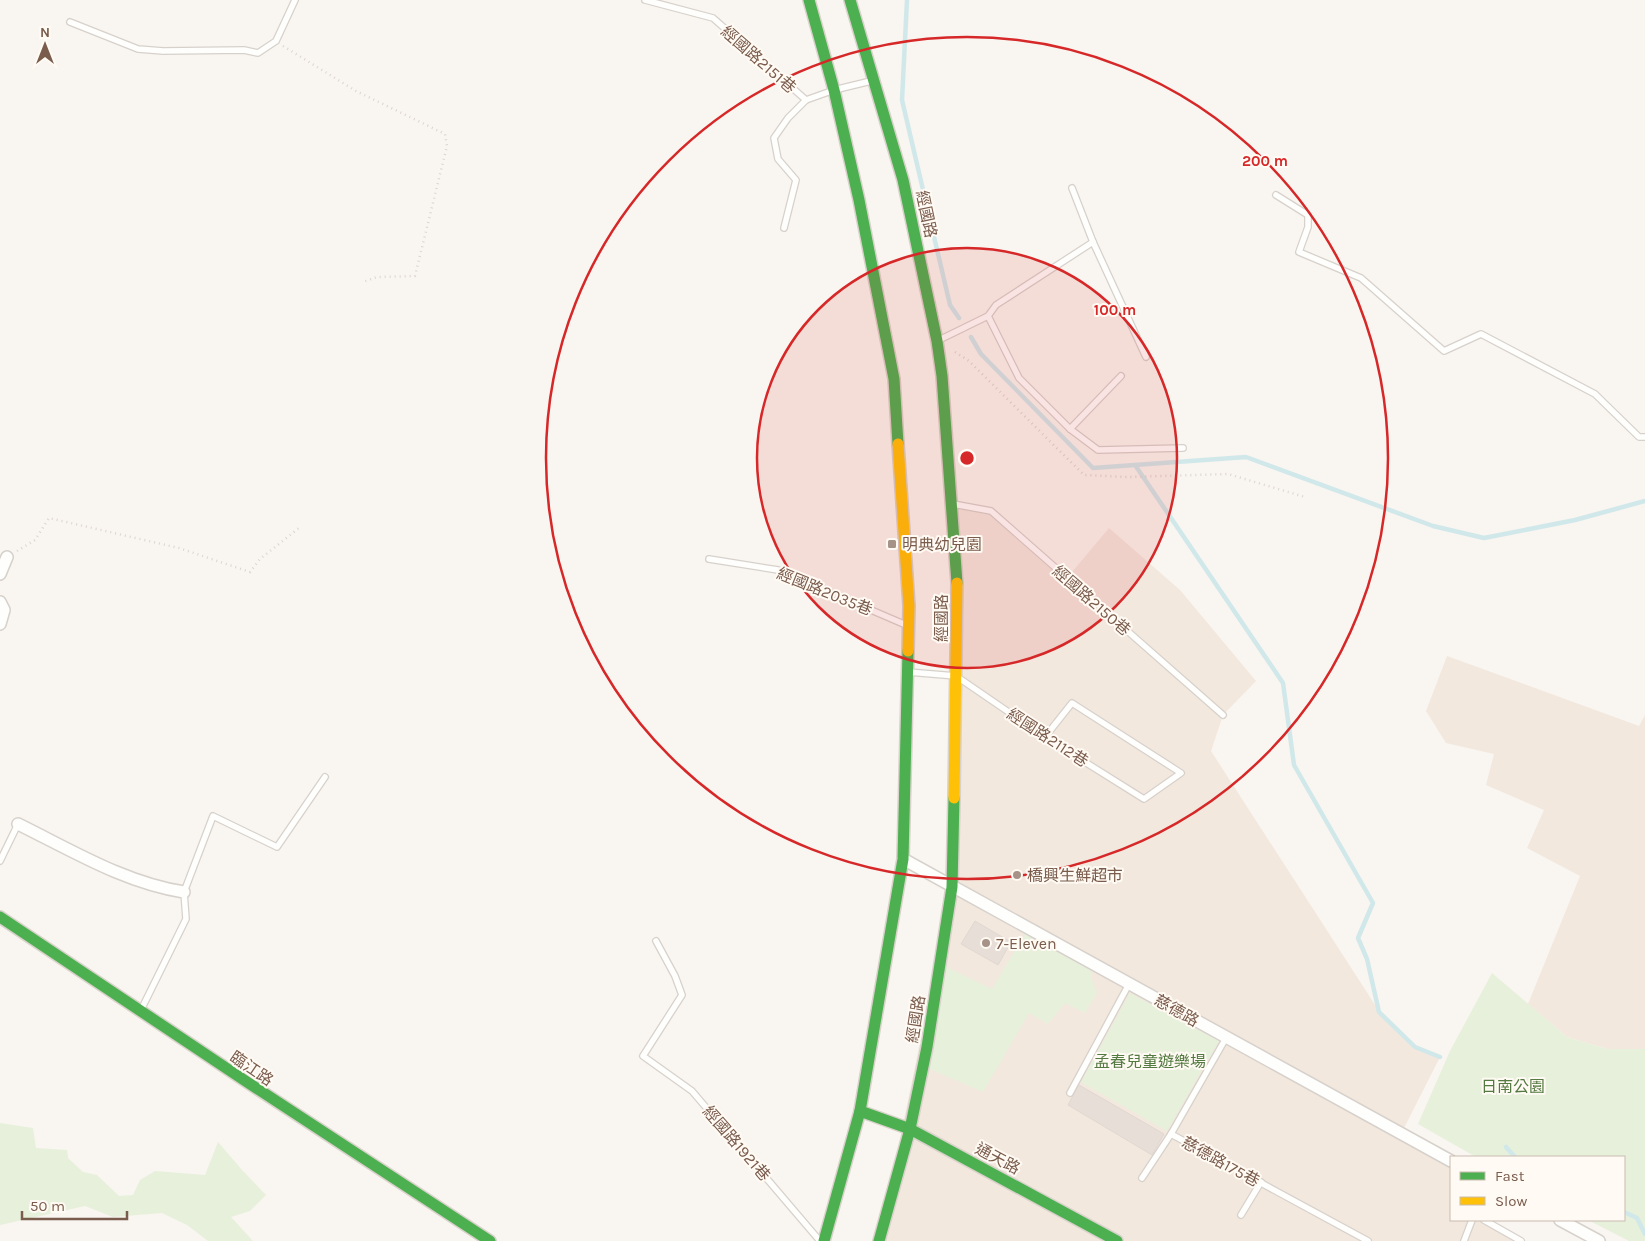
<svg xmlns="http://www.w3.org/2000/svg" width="1645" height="1241" viewBox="0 0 1645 1241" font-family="Karla,'Noto Sans TC',sans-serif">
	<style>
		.residential { fill: #f2e8de }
		.green { fill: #e7f0db }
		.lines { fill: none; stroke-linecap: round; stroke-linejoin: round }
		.stream { stroke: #d0e8ea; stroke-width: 4.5 }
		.building { fill: #e6ded7; stroke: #e2d8d2 }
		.lane-casing { stroke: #d7d1cb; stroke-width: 8 }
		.street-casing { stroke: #d7d1cb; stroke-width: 14 }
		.fast-casing { stroke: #d9d2cb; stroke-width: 14 }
		.slow-casing { stroke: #d9d2cb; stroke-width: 14 }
		.path { stroke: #dcd5d0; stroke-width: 2.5; stroke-dasharray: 1 4; stroke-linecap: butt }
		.lane { stroke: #fefefd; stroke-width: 5.5 }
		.street { stroke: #fefefd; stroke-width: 11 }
		.fast { stroke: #4caf50; stroke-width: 11 }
		.slow { stroke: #ffc107; stroke-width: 11 }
		.ring { fill: none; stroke: #d62828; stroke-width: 2.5 }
		.poi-dot { fill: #a69286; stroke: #fffaf3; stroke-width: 2 }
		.labels { text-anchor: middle; stroke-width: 4; stroke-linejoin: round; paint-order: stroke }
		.street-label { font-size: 16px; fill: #7a5c4d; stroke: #fffaf3 }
		.poi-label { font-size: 16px; fill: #7a5c4d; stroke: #fffaf3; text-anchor: start }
		.park-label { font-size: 16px; fill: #537a41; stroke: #fffaf3 }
		.centre { fill: #d62828; stroke: #fffaf3; stroke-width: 2.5 }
		.ring-label { font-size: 15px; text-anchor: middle; font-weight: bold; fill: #d62828; stroke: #fffaf3; stroke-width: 4; stroke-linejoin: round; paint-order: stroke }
	</style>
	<rect width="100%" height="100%" fill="#f9f5f0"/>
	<g class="residential">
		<path d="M951,504L991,511L1067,578L1109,528L1180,590L1256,681L1223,715L1211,751L1379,1011L1415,1047L1440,1057L1402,1132L1451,1160V1220H1484L1521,1241H879L952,887Z"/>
		<path d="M1447,656L1639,726L1645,715V1049H1607L1567,1037L1528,1004L1580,876L1527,848L1544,810L1486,785L1494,754L1446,743L1426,711Z"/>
	</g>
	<g class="green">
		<path d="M1028,929L1091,963L1092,980L1097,993L1085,1013L1065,1003L1048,1024L1029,1013L983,1092L923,1066L940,964L992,989Z"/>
		<path d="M1492,973L1567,1037L1607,1049H1645V1241H1629L1588,1220H1624V1157H1476L1418,1124L1450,1051Z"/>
		<path d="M1130,993L1219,1041L1167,1131L1081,1082Z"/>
		<path d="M0,1123L33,1128L36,1148L67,1150L68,1158L83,1172L97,1175L119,1196L133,1195L140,1180L155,1171L205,1175L218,1142L242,1170L266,1195L250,1211L231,1217L253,1241H208L187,1225L162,1213L113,1217L85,1206L0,1225Z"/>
	</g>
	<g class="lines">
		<g class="stream">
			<path d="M907,0L902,100L950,305L959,318"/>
			<path d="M971,337L981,354L1093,468L1246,457L1433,526L1484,538L1575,520L1645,501"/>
			<path d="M1135,465L1283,683L1294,765L1373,903L1358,938L1367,959L1379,1012L1415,1047L1440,1057"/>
			<path d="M1506,1147L1515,1157"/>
			<path d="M1624,1212L1637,1218L1645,1234"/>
		</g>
	</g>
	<g class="building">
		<path d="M975,921L1011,942L998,965L961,944Z"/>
		<path d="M1079,1085L1164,1134L1152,1155L1068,1105Z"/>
	</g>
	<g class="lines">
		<defs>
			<g id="lane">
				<path d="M645,0L713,18L806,100L834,90L871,81"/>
				<path d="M70,22L138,49L163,51L244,50L258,53L276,41L295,0"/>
				<path d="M1072,188L1093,242L1146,357"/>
				<path d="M1276,195L1308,215V227L1299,252L1361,278L1444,351L1481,334L1595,394L1639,437H1645"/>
				<path d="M784,228L796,180L778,159L774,138L788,118L806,100"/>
				<path d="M988,316L1019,378L1070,429L1098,450L1183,448"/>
				<path d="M939,340L988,316L996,305L1093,242"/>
				<path d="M1070,429L1121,376"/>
				<path d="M953,504L991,511L1223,715"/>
				<path d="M709,559L778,570L906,625"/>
				<path d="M908,672L956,676L1045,737L1144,799L1181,773L1072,703L1045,737"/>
				<path d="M0,861L18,824"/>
				<path d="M656,941L675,976L682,995L643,1056L692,1091L820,1241"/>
				<path d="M141,1010L186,919L184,892L213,816L277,847L325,777"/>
				<path d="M1226,1038L1171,1134L1368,1241"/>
				<path d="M1070,1093L1129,984"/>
				<path d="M1142,1178L1171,1134"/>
				<path d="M1241,1215L1261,1182"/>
				<path d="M1484,1220L1521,1241"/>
				<path d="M1464,1241L1472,1220"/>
			</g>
			<g id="street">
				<path d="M0,574L7,557"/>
				<path d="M0,602L4,610L0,624"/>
				<path d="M18,824C71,850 125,883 184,892"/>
				<path d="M903,859L1451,1161"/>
				<path d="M1560,1220L1599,1241"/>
			</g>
			<g id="fast">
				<path d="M809,0L834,90L859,200L894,379L898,444"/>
				<path d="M850,0L903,180L937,341L942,376L957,583"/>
				<path d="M0,917L244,1080L490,1241"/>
				<path d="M860,1111L910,1129L1117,1241"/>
				<path d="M824,1241L860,1111L903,859L908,651"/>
				<path d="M879,1241L910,1129L927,1047L952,887L954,798"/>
			</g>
			<g id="slow">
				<path d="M898,444L909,606L908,651"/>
				<path d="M954,798L957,583"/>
			</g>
		</defs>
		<use href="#lane" class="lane-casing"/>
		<use href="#street" class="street-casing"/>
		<use href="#fast" class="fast-casing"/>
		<use href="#slow" class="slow-casing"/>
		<g class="path">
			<path d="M283,46L356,91L445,134L447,146L415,276L377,277L363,282"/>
			<path d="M955,352L969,361L1084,475L1128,477L1228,474L1305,497"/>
			<path d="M17,551L35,540L49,518L179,548L250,572L260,559L299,528"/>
		</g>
		<use href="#lane" class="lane"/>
		<use href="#street" class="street"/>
		<use href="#fast" class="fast"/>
		<use href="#slow" class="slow"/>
	</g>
	<circle cx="967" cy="458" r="210" fill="#d62828" fill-opacity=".12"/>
	<g class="ring">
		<circle cx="967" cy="458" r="210"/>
		<circle cx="967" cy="458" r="421"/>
	</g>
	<g class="poi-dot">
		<rect x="887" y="539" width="10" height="10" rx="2.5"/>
		<circle cx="1017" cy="875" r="5"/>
		<circle cx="986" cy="943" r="5"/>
	</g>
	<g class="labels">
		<g class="street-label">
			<text transform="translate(759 59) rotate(41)" y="6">經國路2151巷</text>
			<text transform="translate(927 214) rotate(78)" y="6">經國路</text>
			<text transform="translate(825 591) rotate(22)" y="6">經國路2035巷</text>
			<text transform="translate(1092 600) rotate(41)" y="6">經國路2150巷</text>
			<text transform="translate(941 618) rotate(-90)" y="6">經國路</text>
			<text transform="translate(1048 737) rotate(33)" y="6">經國路2112巷</text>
			<text transform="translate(1177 1010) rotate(29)" y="6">慈德路</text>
			<text transform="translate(915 1019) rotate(-81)" y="6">經國路</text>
			<text transform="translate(252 1068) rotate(34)" y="6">臨江路</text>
			<text transform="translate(737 1143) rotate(49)" y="6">經國路1921巷</text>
			<text transform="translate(998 1158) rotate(28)" y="6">通天路</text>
			<text transform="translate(1221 1161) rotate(29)" y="6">慈德路175巷</text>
		</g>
		<g class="poi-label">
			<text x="902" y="550">明典幼兒園</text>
			<text x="1027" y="881">橋興生鮮超市</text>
			<text x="996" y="949">7-Eleven</text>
		</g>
		<g class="park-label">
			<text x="1150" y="1067">孟春兒童遊樂場</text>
			<text x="1513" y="1092">日南公園</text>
		</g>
	</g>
	<circle cx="967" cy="458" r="8" class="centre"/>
	<g class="ring-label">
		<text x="1265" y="166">200 m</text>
		<text x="1115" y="315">100 m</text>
	</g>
	<rect x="1450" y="1156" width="175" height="65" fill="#fffaf3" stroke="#cabbb1"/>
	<rect x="1460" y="1172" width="25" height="8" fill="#4caf50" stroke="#cabbb1"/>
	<text x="1495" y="1181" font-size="15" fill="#7a5c4d">Fast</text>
	<rect x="1460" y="1197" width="25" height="8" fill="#ffc107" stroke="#cabbb1"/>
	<text x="1495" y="1206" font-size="15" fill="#7a5c4d">Slow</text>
	<g transform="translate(45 45)" stroke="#fffaf3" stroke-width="4" paint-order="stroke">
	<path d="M0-4L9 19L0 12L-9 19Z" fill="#7a5c4d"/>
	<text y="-8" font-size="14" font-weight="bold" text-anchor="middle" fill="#7a5c4d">N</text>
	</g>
	<path d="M22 1211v8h105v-8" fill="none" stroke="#7a5c4d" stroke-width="2.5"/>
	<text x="30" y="1211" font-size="15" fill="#7a5c4d" stroke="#fffaf3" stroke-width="4" paint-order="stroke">50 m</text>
</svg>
